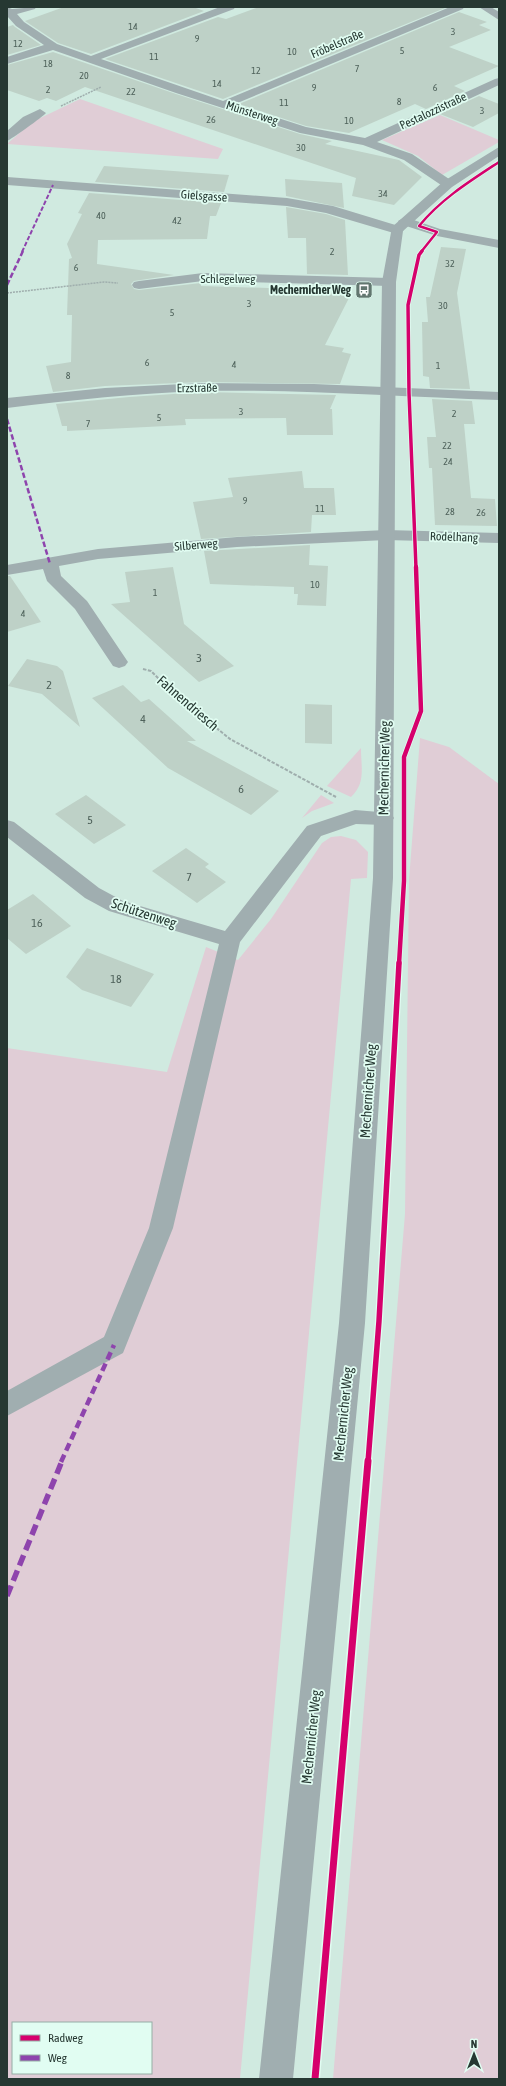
<svg xmlns="http://www.w3.org/2000/svg" width="506" height="2086" viewBox="0 0 506 2086" font-family="'Asap Condensed',sans-serif">
	<style>
		.green { fill: #e0cdd6; fill-rule: evenodd }
		.building { fill: #bed1c7 }
		.lines { fill: none; stroke-linecap: round; stroke-linejoin: round }
		.path-far1 { stroke: #9faead; stroke-width: 1.5; stroke-dasharray: 2 1; stroke-linecap: butt }
		.path { stroke: #9faead; stroke-width: 2; stroke-dasharray: 3.5 1.5; stroke-linecap: butt }
		.minor { fill: #a0aeb0; fill-rule: evenodd }
		.tertiary { fill: #a0aeb0; fill-rule: evenodd }
		.quiet-far3 { stroke: #8e44ad; stroke-width: 2; stroke-dasharray: 4.5 2; stroke-linecap: butt }
		.quiet-far2 { stroke: #8e44ad; stroke-width: 2.5; stroke-dasharray: 5.5 2.5; stroke-linecap: butt }
		.quiet-far1 { stroke: #8e44ad; stroke-width: 4.5; stroke-dasharray: 8 4.5; stroke-linecap: butt }
		.quiet { stroke: #8e44ad; stroke-width: 5.5; stroke-dasharray: 11 5.5; stroke-linecap: butt }
		.cycleway-far4-casing { stroke: #e1fdf2; stroke-width: 4 }
		.cycleway-far3-casing { stroke: #e1fdf2; stroke-width: 5 }
		.cycleway-far2-casing { stroke: #e1fdf2; stroke-width: 6 }
		.cycleway-far1-casing { stroke: #e1fdf2; stroke-width: 8 }
		.cycleway-casing { stroke: #e1fdf2; stroke-width: 10 }
		.cycleway-far4 { stroke: #d6006c; stroke-width: 2.5 }
		.cycleway-far3 { stroke: #d6006c; stroke-width: 3.5 }
		.cycleway-far2 { stroke: #d6006c; stroke-width: 4.5 }
		.cycleway-far1 { stroke: #d6006c; stroke-width: 5.5 }
		.cycleway { stroke: #d6006c; stroke-width: 7 }
		.labels { text-anchor: middle; stroke-width: 3.5; stroke-linejoin: round; paint-order: stroke }
		.far-number-label { font-size: 10px; fill: #4e615a }
		.far-street-label { font-size: 12px; fill: #263832; stroke: #e1fdf2 }
		.far-poi-label { font-size: 12px; font-weight: bold; fill: #263832; stroke: #e1fdf2; text-anchor: end }
		.number-label { font-size: 12px; fill: #4e615a }
		.street-label { font-size: 14px; fill: #263832; stroke: #e1fdf2 }
	</style>
	<rect width="100%" height="100%" fill="#d0eae0"/>
	<g class="green">
		<path d="M80,99L223,149L218,159L7,144L32,122Z"/>
		<path d="M440,115L499,140V142L442,175L418,156L382,140Z"/>
		<path d="M420,738L449,747L499,784V2079H333L405,1214L409,880Z"/>
		<path d="M361,748C361,768 366,783 351,797L327,786Z"/>
		<path d="M321,795L334,803L312,811L302,818Z"/>
		<path d="M341,836L356,840L368,852L367,878L351,879L240,2079H7V1048L167,1072L206,947L238,960L271,919L322,843L331,837ZM13,2023H151V2073H13Z"/>
	</g>
	<g class="building">
		<path d="M64,7H193L204,11L91,54L58,43L25,21Z"/>
		<path d="M259,7H443L445,8L223,99L105,59L218,17L226,19Z"/>
		<path d="M459,12L487,22L479,25L491,30L449,47L499,66L454,86L465,91L426,109L415,104L349,133L306,126L239,104Z"/>
		<path d="M13,25L15,27L41,45L7,55V27Z"/>
		<path d="M53,52L176,94L300,134L332,141L325,144L399,160L422,177L394,205L352,196L356,178L85,87L56,101L47,98L39,101L7,90V65Z"/>
		<path d="M479,96L499,104V113L473,127L440,114Z"/>
		<path d="M104,166L229,175L224,192L95,182Z"/>
		<path d="M285,179L342,183L344,208L286,196Z"/>
		<path d="M89,193L221,203L216,216H210L207,239L98,240L97,264L174,275L134,281L131,284L134,289L139,290L201,283V286L268,288L307,293V285L349,286L350,296L325,345L344,348L342,352L351,354L340,384L203,382L105,386L53,392L46,366L71,362L72,315H67L69,259L72,258L67,244L82,214L78,213Z"/>
		<path d="M286,207L326,214L345,220L348,275L307,274L306,238H288Z"/>
		<path d="M441,247L466,249L457,293L470,389L430,388L429,377L423,376L422,322H428L426,297H430Z"/>
		<path d="M203,392L336,395L330,409H332L333,435H287L286,418L185,419L186,425L67,431V426H62L56,404L129,397Z"/>
		<path d="M432,399L472,401L475,424H464L471,498L495,499L497,526L435,525L432,468H429L427,437H436Z"/>
		<path d="M302,471L304,488H334L336,515H312L311,532L201,539L193,502L233,497L228,478Z"/>
		<path d="M310,545L309,565L328,566L326,606L297,605L298,594H294V587L210,584L204,551Z"/>
		<path d="M173,567L184,624L234,666L199,682L111,604L130,602L125,572Z"/>
		<path d="M7,576H10L41,622L7,632Z"/>
		<path d="M27,659L57,666L63,671L80,727L42,694L8,686Z"/>
		<path d="M123,685L141,702L149,699L196,741H187L279,791L251,815L168,768L92,698Z"/>
		<path d="M305,704L332,705V744L305,743Z"/>
		<path d="M86,795L126,825L94,844L55,814Z"/>
		<path d="M186,848L209,864L205,867L226,882L197,903L152,871Z"/>
		<path d="M33,894L71,926L26,954L7,938V910Z"/>
		<path d="M87,948L154,974L131,1007L82,990L66,977Z"/>
	</g>
	<g class="lines">
		<g class="path-far1">
			<path d="M61,106L101,87"/>
			<path d="M7,293L104,282L118,283"/>
		</g>
		<path class="path" d="M143,669L151,671L171,691L230,739L336,797"/>
		<g class="minor">
			<path d="M7,7L12,9L36,7L35,9L17,14L24,22L57,44L91,56L220,7H235L234,9L101,59L223,101L450,7H464L463,9L235,104L306,127L365,138L495,79L499,78V85L377,142L412,154L452,181L454,184L448,188L444,187L404,160L363,145L300,133L176,93L53,50L7,64V57L44,45L16,26L7,16Z"/>
			<path d="M479,7H491L499,12V20Z"/>
			<path d="M40,109L46,113C44,116 10,140 7,141V131L23,117Z"/>
			<path d="M7,177L287,198L333,206L402,227L404,230L397,234L326,213L287,206L7,185Z"/>
			<path d="M405,217L440,229L499,240V248L437,236L400,224L398,221Z"/>
			<path d="M203,273L389,278L394,279L396,282L394,285L389,286L203,281L139,289L134,288L132,285L134,282L139,281Z"/>
			<path d="M203,383L314,384L499,392V400C400,397 302,389 203,391C137,393 72,400 7,408V398L105,388Z"/>
			<path d="M386,530L499,533V543L386,540L237,547L98,559L59,566L61,576L87,601L128,662L125,666L119,668L113,666L75,609L47,581L43,569L7,575V565L98,549L237,537Z"/>
			<path d="M355,810L391,813L394,818L391,823L384,825L356,824L321,836L240,942L173,1228L123,1353L7,1416V1391L104,1337L149,1228L219,944L109,911L85,898L7,837V820L14,822L99,888L123,901L225,931L307,826Z"/>
		</g>
		<path class="tertiary" d="M499,147V156L452,187L403,231L396,282L393,878L365,1323L293,2079H259L339,1323L373,878L382,282L392,227L444,181Z"/>
		<path class="quiet-far3" d="M22,252L53,185"/>
		<g class="quiet-far2">
			<path d="M7,285L23,251"/>
			<path d="M7,419L50,564"/>
		</g>
		<path class="quiet-far1" d="M61,1462L114,1345"/>
		<path class="quiet" d="M7,1596L62,1461"/>
		<defs>
			<path id="cycleway-far4" d="M421,252L437,232L419,226C441,199 470,181 499,162"/>
			<path id="cycleway-far3" d="M416,568L409,393L408,305L419,255L422,251"/>
			<path id="cycleway-far2" d="M399,964L404,881V757L421,711L416,567"/>
			<path id="cycleway-far1" d="M368,1462L379,1321L399,963"/>
			<path id="cycleway" d="M315,2079L368,1461"/>
		</defs>
		<use href="#cycleway-far4" class="cycleway-far4-casing"/>
		<use href="#cycleway-far3" class="cycleway-far3-casing"/>
		<use href="#cycleway-far2" class="cycleway-far2-casing"/>
		<use href="#cycleway-far1" class="cycleway-far1-casing"/>
		<use href="#cycleway" class="cycleway-casing"/>
		<use href="#cycleway-far4" class="cycleway-far4"/>
		<use href="#cycleway-far3" class="cycleway-far3"/>
		<use href="#cycleway-far2" class="cycleway-far2"/>
		<use href="#cycleway-far1" class="cycleway-far1"/>
		<use href="#cycleway" class="cycleway"/>
	</g>
	<defs>
		<symbol id="bus-square" viewBox="-11 -11 22 22"><rect x="-9" y="-9" width="18" height="18" rx="4" fill="#62766f" stroke="#e1fdf2"/><path d="M-5-6H5V4H4V6H2V4H-2V6H-4V4H-5ZM-3.5-4V0h7V-4ZM-3.5 1.2v1.5H-2V1.2ZM2 1.2v1.5H3.5V1.2Z" fill="#fff"/></symbol>
	</defs>
	<g fill-rule="evenodd">
		<use href="#bus-square" x="354" y="280" width="20" height="20"/>
	</g>
	<g class="labels">
		<g class="far-number-label">
			<text x="133" y="30">14</text>
			<text x="453" y="35">3</text>
			<text x="197" y="42">9</text>
			<text x="18" y="47">12</text>
			<text x="402" y="54">5</text>
			<text x="292" y="55">10</text>
			<text x="154" y="60">11</text>
			<text x="48" y="67">18</text>
			<text x="357" y="72">7</text>
			<text x="256" y="74">12</text>
			<text x="84" y="79">20</text>
			<text x="217" y="87">14</text>
			<text x="314" y="91">9</text>
			<text x="435" y="91">6</text>
			<text x="48" y="93">2</text>
			<text x="131" y="95">22</text>
			<text x="399" y="105">8</text>
			<text x="284" y="106">11</text>
			<text x="482" y="114">3</text>
			<text x="211" y="123">26</text>
			<text x="349" y="124">10</text>
			<text x="301" y="151">30</text>
			<text x="383" y="197">34</text>
			<text x="101" y="219">40</text>
			<text x="177" y="224">42</text>
			<text x="332" y="255">2</text>
			<text x="450" y="267">32</text>
			<text x="76" y="271">6</text>
			<text x="249" y="307">3</text>
			<text x="443" y="309">30</text>
			<text x="172" y="316">5</text>
			<text x="147" y="366">6</text>
			<text x="234" y="368">4</text>
			<text x="438" y="369">1</text>
			<text x="68" y="379">8</text>
			<text x="241" y="415">3</text>
			<text x="454" y="417">2</text>
			<text x="159" y="421">5</text>
			<text x="88" y="427">7</text>
			<text x="447" y="449">22</text>
			<text x="448" y="465">24</text>
			<text x="245" y="504">9</text>
			<text x="320" y="512">11</text>
			<text x="450" y="515">28</text>
			<text x="481" y="516">26</text>
			<text x="315" y="588">10</text>
			<text x="155" y="596">1</text>
			<text x="23" y="617">4</text>
		</g>
		<g class="far-street-label">
			<text transform="translate(337 44) rotate(-23)" y="4">Fröbelstraße</text>
			<text transform="translate(433 111) rotate(-25)" y="4">Pestalozzistraße</text>
			<text transform="translate(252 113) rotate(18)" y="4">Münsterweg</text>
			<text transform="translate(204 196) rotate(4)" y="4">Gielsgasse</text>
			<text x="228" y="283">Schlegelweg</text>
			<text transform="translate(197 388) rotate(-1)" y="4">Erzstraße</text>
			<text transform="translate(454 537) rotate(2)" y="4">Rodelhang</text>
			<text transform="translate(196 545) rotate(-5)" y="4">Silberweg</text>
		</g>
		<g class="far-poi-label">
			<text x="351" y="294">Mechernicher Weg</text>
		</g>
		<g class="number-label">
			<text x="199" y="662">3</text>
			<text x="49" y="689">2</text>
			<text x="143" y="723">4</text>
			<text x="241" y="793">6</text>
			<text x="90" y="824">5</text>
			<text x="189" y="881">7</text>
			<text x="37" y="927">16</text>
			<text x="116" y="983">18</text>
		</g>
		<g class="street-label">
			<text transform="translate(188 703) rotate(41)" y="5">Fahnendriesch</text>
			<text transform="translate(384 768) rotate(-89)" y="5">Mechernicher Weg</text>
			<text transform="translate(144 913) rotate(18)" y="5">Schützenweg</text>
			<text transform="translate(368 1091) rotate(-86)" y="5">Mechernicher Weg</text>
			<text transform="translate(343 1414) rotate(-84)" y="5">Mechernicher Weg</text>
			<text transform="translate(311 1737) rotate(-84)" y="5">Mechernicher Weg</text>
		</g>
	</g>
	<rect width="506" height="2086" fill="none" stroke="#263832" stroke-width="16"/>
	<rect x="12" y="2022" width="140" height="52" fill="#e1fdf2" stroke="#96aea5"/>
	<rect x="20" y="2035" width="20" height="6" fill="#d6006c" stroke="#96aea5"/>
	<text x="48" y="2042" font-size="12" fill="#263832">Radweg</text>
	<rect x="20" y="2055" width="20" height="6" fill="#8e44ad" stroke="#96aea5"/>
	<text x="48" y="2062" font-size="12" fill="#263832">Weg</text>
	<g transform="translate(474 2054)" stroke="#e1fdf2" stroke-width="3" paint-order="stroke">
	<path d="M0-3L7 15L0 10L-7 15Z" fill="#263832"/>
	<text y="-6" font-size="11" font-weight="bold" text-anchor="middle" fill="#263832">N</text>
	</g>
</svg>
